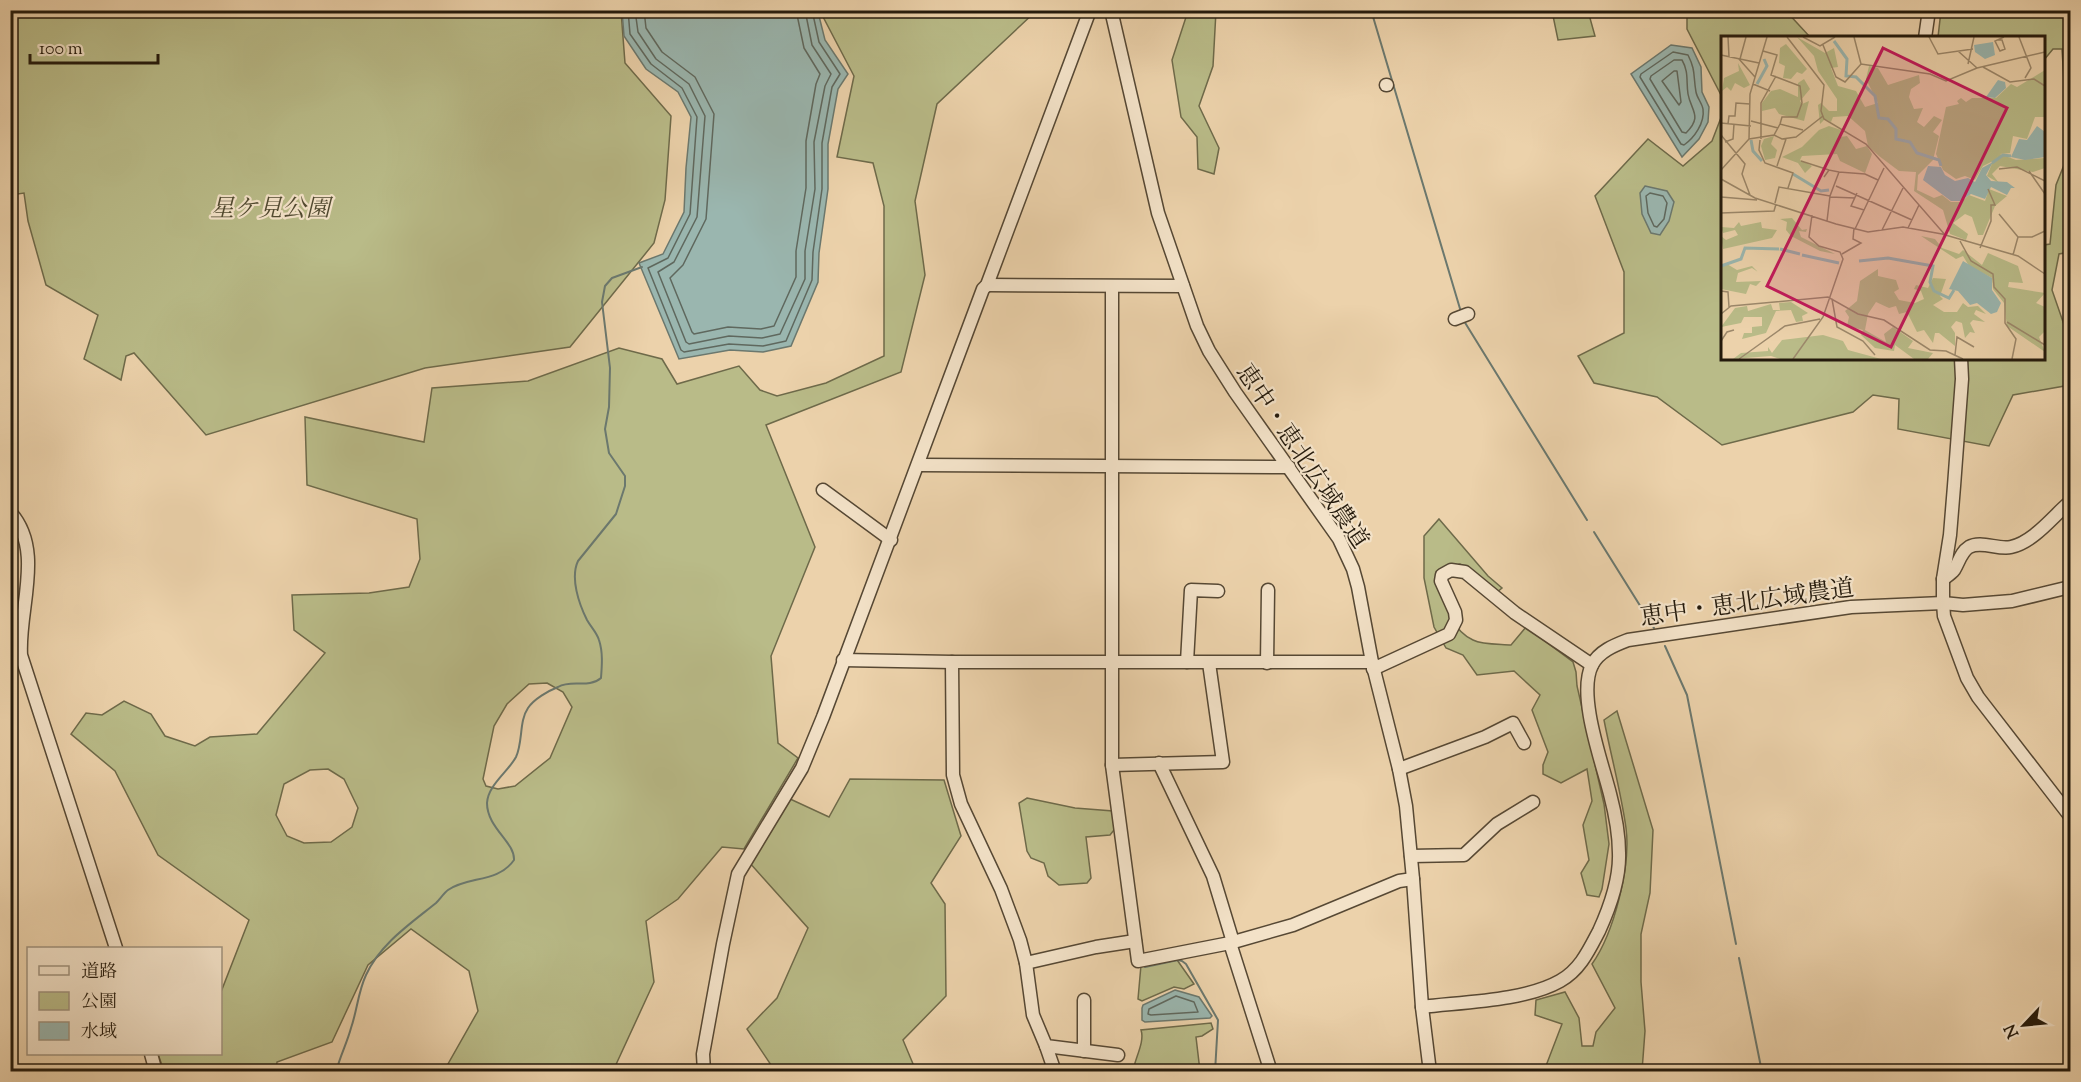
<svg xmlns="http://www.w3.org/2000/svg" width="2081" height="1082" viewBox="0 0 2081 1082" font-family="'Sorts Mill Goudy','Noto Serif JP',serif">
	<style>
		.green { fill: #b9bb88; stroke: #6e6a4a; stroke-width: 1.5; fill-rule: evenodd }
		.water { fill: #9ab6af; stroke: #6b786e; stroke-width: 1.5 }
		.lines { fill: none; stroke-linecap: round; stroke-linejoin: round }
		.shore { stroke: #5f685e; stroke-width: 1.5 }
		.stream { stroke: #6b786e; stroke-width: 2 }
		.minor-casing { stroke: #564834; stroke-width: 15 }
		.minor { stroke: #f3e2c8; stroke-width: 12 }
		.labels { text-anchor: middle; stroke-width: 4.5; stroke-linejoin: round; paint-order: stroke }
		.park-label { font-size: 24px; font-style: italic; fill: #514a31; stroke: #f3e2c8 }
		.street-label { font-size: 24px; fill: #241a0c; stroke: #f3e2c8 }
		.inset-river { fill: none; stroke: #9ab6af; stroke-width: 3 }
		.inset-road { fill: none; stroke: #9c886b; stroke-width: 1.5 }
		.view { fill: #c2185b; fill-opacity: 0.15; stroke: #c2185b; stroke-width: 3 }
		.inset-edge { fill: none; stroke: #241a0c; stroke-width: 3 }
	</style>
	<rect width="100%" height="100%" fill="#ecd2ab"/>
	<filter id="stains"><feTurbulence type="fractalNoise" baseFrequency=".00333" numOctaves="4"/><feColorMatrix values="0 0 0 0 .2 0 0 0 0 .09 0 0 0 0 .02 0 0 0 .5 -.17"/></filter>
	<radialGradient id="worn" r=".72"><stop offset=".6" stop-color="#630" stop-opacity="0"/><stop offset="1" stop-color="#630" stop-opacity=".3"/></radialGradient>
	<g class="green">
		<path d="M11,10L621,11L625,63L671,116L665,200L654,243L570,347L425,368L206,435L134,353L126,356L121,380L84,359L98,315L46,285L28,221L24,193L11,195Z"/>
		<path d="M820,11H1036L937,104L915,201L925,275L901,372L766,425L815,547L771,656L778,743L798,758L744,849L722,847L678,899L646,921L654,982L613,1071H444L478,1011L469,971L411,929L368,965L332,1042L277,1062L276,1071H164L158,1054H220L221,992L249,920L158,855L115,771L71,734L86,713L102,715L124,701L151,714L165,736L195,746L210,737L257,734L325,653L294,630L292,595L369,593L409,587L420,559L417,519L307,485L305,417L424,442L432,388L528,381L619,348L662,359L677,384L739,366L760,390L777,396L826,383L884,356V206L873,163L837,157L854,76ZM547,683L563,692L572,707L550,758L515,786L498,789L486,786L483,779L494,726L507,704L529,684ZM328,769L344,779L358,808L352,827L331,842L304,843L287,836L276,815L284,784L310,770Z"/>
		<path d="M1188,11H1216L1213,66L1199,106L1219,148L1214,174L1198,169L1197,137L1181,117L1172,60Z"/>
		<path d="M1552,11H1588L1595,36L1558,40Z"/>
		<path d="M1687,11H1786L1810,37L1722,38V97L1687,29Z"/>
		<path d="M1941,11H2070V108L2065,98L2062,49H2053L2044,60V38L1938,37Z"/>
		<path d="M1722,115V358H2044V245L2050,244L2056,185L2070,150V252L2059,254L2052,290L2070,342V385L2013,395L1989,446L1898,429L1899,399L1873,395L1853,412L1722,445L1657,397L1594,383L1578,356L1624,333V272L1595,196L1648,139L1683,166L1712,141Z"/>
		<path d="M1439,519L1488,576L1502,588L1496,593L1460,564L1443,569L1438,581C1445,603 1450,629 1473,640C1483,645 1500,644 1511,645L1526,627L1573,662L1576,672L1577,686L1604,804L1609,844L1602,889L1599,897L1587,895L1581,873L1589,860L1583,825L1592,801L1587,769L1561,783L1543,774V765L1548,752L1532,710L1540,695L1514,671L1477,675L1463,655L1446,648L1434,627L1424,578V536Z"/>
		<path d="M1617,711L1653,830L1650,893L1641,934V982L1645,1031L1642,1071H1544L1562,1024L1535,1015L1536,1000L1565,992L1579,1018L1582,1046H1593L1596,1032L1615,1008L1592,964C1614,933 1631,866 1626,828C1621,792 1611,756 1604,720Z"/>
		<path d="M850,779L944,780L961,836L931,883L945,904L946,996L903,1040L916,1071H775L747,1029L777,998L808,928L748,861L788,798L829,817Z"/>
		<path d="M1027,798L1075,808L1113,811L1114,830L1110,835L1086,837L1091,878L1087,883L1059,885L1048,876L1044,863L1031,858L1027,851L1019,803Z"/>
		<path d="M1175,957L1194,984L1184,989L1174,987L1142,1001L1138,999L1141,965Z"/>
		<path d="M1211,1023L1213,1029L1202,1036L1196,1037L1200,1071H1133C1135,1058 1145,1042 1141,1030Z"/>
	</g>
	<g class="water">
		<path d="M774,10L818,12L825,40L848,74L838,89L828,144V189L819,253L818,282L791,346L763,352L730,350L679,359L639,263L663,254L684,212L686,168L691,117L678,92L646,69L624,36L622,11Z"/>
		<path d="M1671,45L1692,48L1701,67L1702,92L1709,107L1708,122L1699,139L1682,157L1631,74Z"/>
		<path d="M1645,186L1667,191L1674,202L1669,221L1660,235L1651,233L1642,214L1640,193Z"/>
		<path d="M1175,990L1199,997L1212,1016L1210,1018L1145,1022L1142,1020V1008L1143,1005Z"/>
	</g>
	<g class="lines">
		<g class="shore">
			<path d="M628,10L630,34L651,64L682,88L697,117L690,214L668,258L648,268L681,350L684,352L729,344L763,346L786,341L812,280L813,252L822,189V143L832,87L840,74L819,42L812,10"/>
			<path d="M635,10L638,32L656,59L689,84L705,116L697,217L674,262L658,272L686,342L689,344L729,336L762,338L780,334L805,279V251L815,189L814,142L825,86L831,74L812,45L805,10"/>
			<path d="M644,10L646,28L662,52L695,77L714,114L706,219L683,265L670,278L692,332L694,334L728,327L761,329L774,326L796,277V251L806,188V141L816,84L820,74L804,48L796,10"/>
			<path d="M1673,52L1688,55C1696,71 1693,75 1696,92C1697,98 1702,103 1703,109C1705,123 1694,138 1684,145L1681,144L1640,77L1641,74Z"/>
			<path d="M1674,60H1682C1689,72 1686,81 1688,94C1691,111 1703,116 1686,133L1682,132L1650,79L1651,76Z"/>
			<path d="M1677,71L1681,102L1679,105L1662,81L1674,71Z"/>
			<path d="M1650,193L1663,196L1667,203L1664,219L1657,227L1654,226L1648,213L1646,196Z"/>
			<path d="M1176,996L1194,1002L1198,1012L1151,1015L1148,1014L1149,1009Z"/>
		</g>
		<g class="stream">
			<path d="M1371,10L1461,312"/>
			<path d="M1464,321L1587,520"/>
			<path d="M1594,532L1654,628"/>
			<path d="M1665,646L1687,695L1736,944"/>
			<path d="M1739,958L1762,1072"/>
			<path d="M1145,967L1178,960L1182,961L1186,964L1218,1020L1215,1072"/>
			<path d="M336,1072C340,1056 347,1043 351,1028C357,1011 358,992 366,975C380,944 410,924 436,903C440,899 444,893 448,890C468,876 498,883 514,860C515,842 487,828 487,803C488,785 508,772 516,757C523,742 519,721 528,708C534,699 548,691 558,687C572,679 588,689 601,678C602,665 603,652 599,640C597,633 591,627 587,620C579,604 570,578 578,561L616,514L625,486V476L609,453L605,429L609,407L610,368L602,302L605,286L612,278L642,267"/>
		</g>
		<defs>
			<g id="minor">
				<path d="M1111,10L1158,213L1197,326L1209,351L1235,392L1339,539L1353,569L1358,587L1372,662L1399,769L1406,806L1413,879L1422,1007L1430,1072"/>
				<path d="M1925,38L1929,10"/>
				<path d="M1386,85H1387"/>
				<path d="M987,285L1183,286"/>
				<path d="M1112,287V765L1138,961L1230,943L1293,925L1399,881L1413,879"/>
				<path d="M1455,319L1468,314"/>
				<path d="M1961,358L1962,379L1954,486L1950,535L1943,579V603L1944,616L1967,678L1978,697L2070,816"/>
				<path d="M918,465L1289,467"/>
				<path d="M823,490L891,540"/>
				<path d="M10,512C45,550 18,609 21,655L116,948"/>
				<path d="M1943,579C1947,576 1951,574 1954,570C1959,562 1961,552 1969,547C1981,540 1998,550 2011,547C2034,542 2053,516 2070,502"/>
				<path d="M843,660L952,662H1372"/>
				<path d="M952,662L953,775L961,804L1001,889L1020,940L1026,963L1096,947L1135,941"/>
				<path d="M1187,662L1191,590L1218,591"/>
				<path d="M1267,663L1268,590"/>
				<path d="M1373,669L1449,634L1456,620L1455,612L1441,581L1442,575L1451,570L1465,572L1515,613L1592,665"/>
				<path d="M1159,763L1213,876L1233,942"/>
				<path d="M1112,765L1223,762L1209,663"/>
				<path d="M1399,769L1485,737L1513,723L1524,743"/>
				<path d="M1411,856L1464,855L1497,824L1533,802"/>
				<path d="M1230,943L1271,1072"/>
				<path d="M1026,963L1033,1015L1046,1046L1118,1055"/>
				<path d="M1084,1000V1051"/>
				<path d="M1422,1007C1463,1002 1525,1001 1560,981C1580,970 1589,950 1599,931C1610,907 1620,880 1619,853C1619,833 1615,813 1610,794C1602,762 1577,695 1592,665C1599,651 1615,645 1628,640L1851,607L1943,603L1963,605L2012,601L2070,587"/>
				<path d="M1046,1046L1055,1072"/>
				<path d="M151,1054L156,1072"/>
				<path d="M704,1072L703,1054L723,944L738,874L802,768L823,717L983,289L987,285L1090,10"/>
			</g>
		</defs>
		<use href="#minor" class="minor-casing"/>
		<use href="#minor" class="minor"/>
	</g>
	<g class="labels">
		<g class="park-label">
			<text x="270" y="216">星ケ見公園</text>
		</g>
		<g class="street-label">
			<text transform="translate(1303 456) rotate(56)" y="8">恵中・恵北広域農道</text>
			<text transform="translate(1747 602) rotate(-8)" y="8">恵中・恵北広域農道</text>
		</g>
	</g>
	<g transform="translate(1721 36)">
		<rect width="324" height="324" fill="#ecd2ab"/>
		<path d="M76,1L104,17L113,12L117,31L110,32L117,50L135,55L144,71L157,67L145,43L148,30L157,32L167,49L198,39L199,47L190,53L188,61L193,73L202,72L196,86L203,91L213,80L221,84L212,96L218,100L212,124L197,139L196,154L213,162L221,159L230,166H240L248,159L264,165L268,153L286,160L274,170L262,199H257L251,181L244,178L232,187L247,198L245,204L229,198L222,174L193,155L195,136L178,135L158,120L147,110L144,95L127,80L112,81L110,86L104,83L99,88L97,69L100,67L108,75H116V63L97,35L93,20ZM65,8L86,33L81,38L76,36L70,43L62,42L64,30L58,27L59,12ZM17,27L29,49L23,52L14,47L10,55L6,51L1,55L3,42L18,35ZM324,34L323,81H314L306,103L292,100L289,117L279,118L295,124L324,122V132L312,136L279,130L271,138L278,147L266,140L272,125L262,130L254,144L244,140L235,143L222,134L215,118L225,71L238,68L236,65L240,62L245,66L251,62H275L290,48L296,51ZM83,43L89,53L79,65L81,68L88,65L83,85L58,78L54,72L41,75V67L50,55L59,53L77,61V47ZM108,90L120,94L119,101L126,100L135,113L146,110L151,118L144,137L119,125L116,118L81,120L79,124L91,130L84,137L77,127L61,121L81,111L98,94ZM53,100L50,108L56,114L54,122L44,124L40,110L43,103ZM71,182L81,194L86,193L85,196L78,195L80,201L114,218L99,215L70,200L65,194L66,186L59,183ZM18,186L20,190L40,186L41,192L56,194L51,202L2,213L0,200L5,204L17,199L14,194L2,197L0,191L13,192ZM200,200L214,203L221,212L238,218L242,214L261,229L267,217L297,230L302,247L288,246L287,251L324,257L315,267L324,271V295L318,301L324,316L286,290L283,267L272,253L271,242L248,230L242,220L235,223ZM6,228L16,234L31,230L37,236L31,232L17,237L15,246L40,245L35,250L29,248L25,258L0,253V231ZM157,233V240L175,244L178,253L173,256L178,264L194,267L203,263L200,255L193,253L195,249L207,252L212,242L225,243L219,260L222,263L212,269L223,276H236L242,267L247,271L257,270L265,278L255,274L253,278L264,286L252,284L249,287L254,297L249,296L244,302L241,287L235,285L230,291L234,297V310L218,297H214L212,307L203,294L196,296L186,276L178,278L175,270L168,272L155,266L147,278L144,294L165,306L163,298L172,291L192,305L187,312L212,317L207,323H193L174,309L173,315L154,312L140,299L142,294L126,290L128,281L124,275L136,265L139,245ZM70,266L87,277L81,280L82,285L75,286L70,274L55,275L45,297L21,303L23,297H31V291L41,290V281H23L20,287L0,291L14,272L26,270L27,275L50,268L52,274H59L58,267ZM102,299L122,305L127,314L160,323H59L50,320L12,323L20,317L47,315V311L51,317L61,304Z" fill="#b9bb88"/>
		<path d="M272,6L274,19L264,23L254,16L253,9ZM277,44L284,46L285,52L274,62L265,61ZM316,90L324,96V121L304,124L290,121L298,103L306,104ZM272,126L265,139L270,145L286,146L294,152H290L286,159L270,151L264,163L250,158L239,165H230L202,144L207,130L220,131L224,139L234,145L247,142L254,146L261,132ZM242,225L271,242V254L280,267L276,276L270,278L256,267L249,269L237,255L228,253Z" fill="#9ab6af"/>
		<path class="inset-river" d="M113,5L126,23L125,40L135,41L154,60L158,82L167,83L175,93V103L189,106L196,117L218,124L220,130M36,48L46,30L43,23M30,104L32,115L41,125M271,127L282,119L290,120M72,138L100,155L108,154M59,213L79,218M81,219L118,227M138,225L167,222L212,230L209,246L213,255L228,262L233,254M0,230L20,223L24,212L58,213"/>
		<path class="inset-road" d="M7,1L8,21M66,1L103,49L100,75L103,83L145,108L225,200M82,1L99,10L114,1M133,1L140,28M208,1L217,18L252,13M298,1L310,32L304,42M277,4H281L284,13L279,15L274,5L283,1M102,9L115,41L124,46L140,28L209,38L225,45L256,32L324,16M42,15L56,19L50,39L79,50L81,67L76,81H61L59,88M237,15L256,32M0,19L38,27M18,23L34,41M19,23L25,1M247,28L253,1M262,31L289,46L313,43L324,50M32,48L49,55M30,85L57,92M0,87L30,90M7,88L8,80H14L15,67L29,68M0,99L24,128L21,138L29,159M53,99L61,103L75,101L102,80M28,103L53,99L59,88L82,94M40,103V67L55,40M39,104L38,114L44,127L72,137L67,152M4,106L12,103L13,88M80,125L108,134M56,130L65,103M278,133L296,131L324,145M0,134L28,103L29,58L46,1M308,135L324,158M103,141L108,134L118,136M0,143L34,162L115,188L147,196L182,191L221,198L297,220L324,238M115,150L191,184M136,157L130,170L143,174M0,161L36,164M109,161L134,162M54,167L58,151L109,160M0,177L53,175L55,168M278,178L297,201M106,185L109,160L118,136L144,138L157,144M187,192L198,169M134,193L163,132M161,194L182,152M239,205L250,225L272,238L273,251L284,263V287L295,303L291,323M259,212L270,185V169H274L267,153M121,218L140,207L132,203L133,192M292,219L297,201H311L324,195M0,255L7,256L8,271M111,263L116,291L142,305L154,319M0,278L10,270L107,261L137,278L163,284L209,314L225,315L242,323M286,286L324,309M0,305L6,296L13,294M234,319L236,301L253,311M18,323L64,290L99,283M72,323L102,281L122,223L119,216L98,210L88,201L91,179"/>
		<path class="view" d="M162,12L286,72L170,311L46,250Z"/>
		<rect width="324" height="324" class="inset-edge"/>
	</g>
	<rect width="2081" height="1082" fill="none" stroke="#ecd2ab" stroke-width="36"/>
	<rect x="12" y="12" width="2057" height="1058" fill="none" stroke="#241a0c" stroke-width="3"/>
	<rect x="18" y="18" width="2045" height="1046" fill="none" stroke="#241a0c" stroke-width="1.5"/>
	<rect x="27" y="947" width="195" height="108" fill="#f3e2c8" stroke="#a0927d" stroke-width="1.5"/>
	<rect x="39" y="966" width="30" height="9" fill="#f3e2c8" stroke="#a0927d" stroke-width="1.5"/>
	<text x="81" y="977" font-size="18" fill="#241a0c">道路</text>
	<rect x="39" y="992" width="30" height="18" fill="#b9bb88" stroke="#a0927d" stroke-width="1.5"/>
	<text x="81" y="1007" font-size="18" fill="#241a0c">公園</text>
	<rect x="39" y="1022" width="30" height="18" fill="#9ab6af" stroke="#a0927d" stroke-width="1.5"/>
	<text x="81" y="1037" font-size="18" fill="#241a0c">水域</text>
	<g transform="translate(2024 1025) rotate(244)" stroke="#f3e2c8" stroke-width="4.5" paint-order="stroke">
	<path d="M0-4.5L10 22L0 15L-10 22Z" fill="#241a0c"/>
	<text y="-9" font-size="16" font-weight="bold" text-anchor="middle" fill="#241a0c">N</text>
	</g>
	<path d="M30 54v9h128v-9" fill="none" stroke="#241a0c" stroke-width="3"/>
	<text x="39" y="54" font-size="18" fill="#241a0c" stroke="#f3e2c8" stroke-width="4.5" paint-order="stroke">100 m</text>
	<rect width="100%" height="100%" filter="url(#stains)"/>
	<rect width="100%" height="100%" fill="url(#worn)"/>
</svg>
